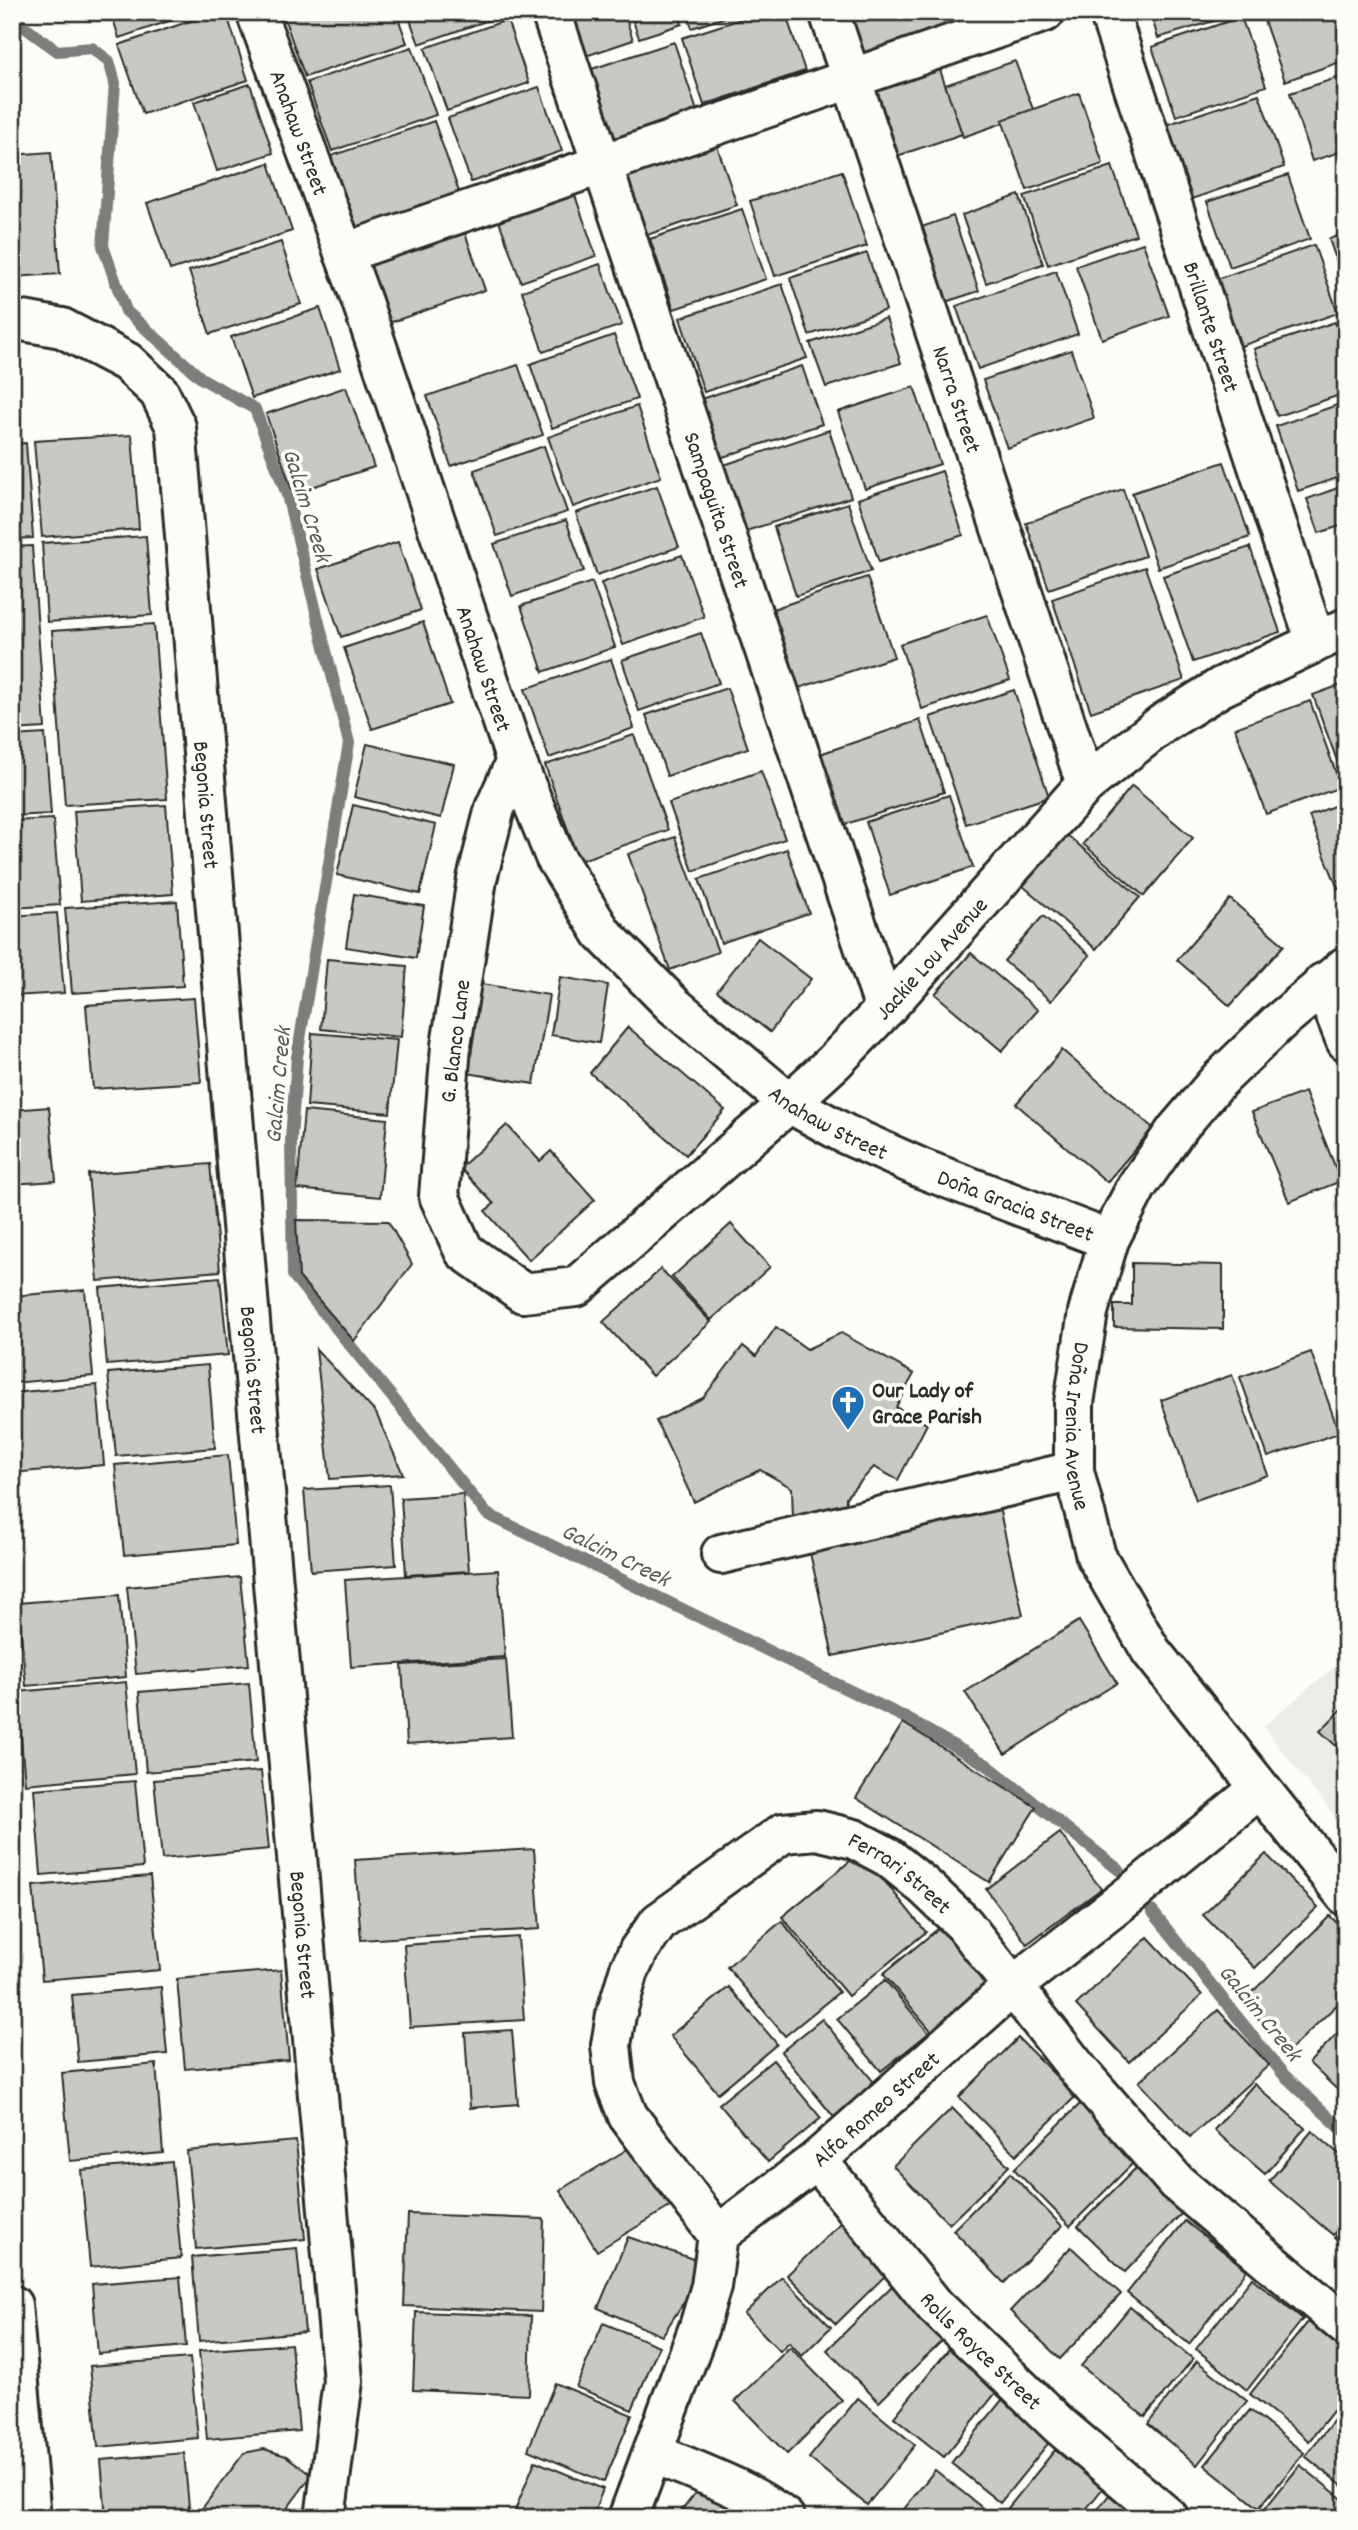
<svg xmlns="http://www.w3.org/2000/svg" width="1358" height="2530" viewBox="0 0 1358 2530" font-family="Dekko,sans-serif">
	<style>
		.built { fill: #edece8 }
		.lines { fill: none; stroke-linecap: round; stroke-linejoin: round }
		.stream { stroke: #7e7d7b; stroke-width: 12 }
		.building { fill: #c9c8c4; stroke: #2b2b2b; stroke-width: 2 }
		.minor-casing { stroke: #2b2b2b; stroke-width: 44 }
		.minor { stroke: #fdfcf7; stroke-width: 38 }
		.labels { text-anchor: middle; stroke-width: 7; stroke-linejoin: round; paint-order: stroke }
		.street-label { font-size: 23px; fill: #2b2b2b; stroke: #fdfcf7 }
		.poi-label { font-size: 23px; font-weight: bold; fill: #2b2b2b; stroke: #fdfcf7; text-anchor: start }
		.water-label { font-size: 24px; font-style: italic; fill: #5b5b5a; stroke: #fdfcf7 }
	</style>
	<rect width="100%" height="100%" fill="#fdfcf7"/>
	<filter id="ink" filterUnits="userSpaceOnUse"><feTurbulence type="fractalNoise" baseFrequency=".0143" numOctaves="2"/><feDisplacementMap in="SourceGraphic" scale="14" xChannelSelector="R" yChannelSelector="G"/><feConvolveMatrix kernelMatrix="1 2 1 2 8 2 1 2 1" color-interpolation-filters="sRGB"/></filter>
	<g filter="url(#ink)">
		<path class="built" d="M1346,1657V1830L1263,1727Z"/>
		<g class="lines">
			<g class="stream">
				<path d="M12,18L57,51L92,48L109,61L115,83L103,246L126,311L201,378L255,409L287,495L349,743L297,1057L291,1139L293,1275L487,1514L904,1717L987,1765L1119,1870"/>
				<path d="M1152,1911L1284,2075L1346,2133"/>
			</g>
		</g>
		<g class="building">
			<path d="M111,12H196L119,38Z"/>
			<path d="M217,12H226L248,80L143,114L119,45Z"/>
			<path d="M282,12H396L407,43L305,77Z"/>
			<path d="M407,12H512L419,44Z"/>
			<path d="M558,12H624L633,40L574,60Z"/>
			<path d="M630,12H678L682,24L639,38Z"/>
			<path d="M686,12H741L692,28Z"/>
			<path d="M763,12H785L805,71L704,105L682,38Z"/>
			<path d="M850,12H950L953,22L864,53Z"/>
			<path d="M1150,12H1236L1237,14L1158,38Z"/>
			<path d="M1261,12H1345L1346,60L1285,81Z"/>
			<path d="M1241,17L1266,86L1176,116L1152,47Z"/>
			<path d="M507,20L529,83L447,111L425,48Z"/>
			<path d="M674,42L698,114L610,143L586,71Z"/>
			<path d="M412,47L436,115L332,151L307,82Z"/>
			<path d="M1015,61L1034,112L963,137L945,85Z"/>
			<path d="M939,67L962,134L894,157L871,91Z"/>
			<path d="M1346,75V150L1312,161L1290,93Z"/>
			<path d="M250,84L273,153L217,171L194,102Z"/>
			<path d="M539,87L562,151L471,182L448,118Z"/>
			<path d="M1079,93L1103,164L1027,190L1002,120Z"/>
			<path d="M1259,94L1284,167L1189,200L1163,126Z"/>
			<path d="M434,121L459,192L356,228L331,156Z"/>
			<path d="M713,134L737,205L644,236L620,165Z"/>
			<path d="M51,152L60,274L12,277V155Z"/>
			<path d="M269,163L292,231L170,270L147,203Z"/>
			<path d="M1112,166L1136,235L1048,265L1024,196Z"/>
			<path d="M842,171L867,246L775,276L750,201Z"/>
			<path d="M1288,175L1310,239L1230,267L1207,202Z"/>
			<path d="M570,181L596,256L521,282L494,207Z"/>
			<path d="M1019,195L1043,264L986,283L962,215Z"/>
			<path d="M742,209L766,279L674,309L650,239Z"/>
			<path d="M953,216L979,291L939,304L913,230Z"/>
			<path d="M460,219L485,290L386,324L361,254Z"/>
			<path d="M1346,233V288L1329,239Z"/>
			<path d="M281,242L301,304L210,334L189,271Z"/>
			<path d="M1143,243L1169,316L1102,339L1076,266Z"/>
			<path d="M1314,245L1338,313L1241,346L1217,279Z"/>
			<path d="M867,253L886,310L809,335L790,278Z"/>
			<path d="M600,264L622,325L543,352L522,291Z"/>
			<path d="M1056,271L1078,334L978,369L956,306Z"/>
			<path d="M782,284L807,358L704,392L680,318Z"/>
			<path d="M320,308L340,369L252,398L231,337Z"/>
			<path d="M886,318L901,363L826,387L810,343Z"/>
			<path d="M1335,322L1346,351V393L1277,416L1254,349Z"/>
			<path d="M614,335L637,399L552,428L530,364Z"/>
			<path d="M1071,350L1094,418L1007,448L983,380Z"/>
			<path d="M518,365L543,435L451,466L427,396Z"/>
			<path d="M802,366L822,424L720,458L701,399Z"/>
			<path d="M346,387L374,467L293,493L266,414Z"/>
			<path d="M914,387L940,464L865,489L838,412Z"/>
			<path d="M1346,402V475L1298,491L1276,426Z"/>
			<path d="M637,406L661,477L573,507L548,437Z"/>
			<path d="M829,430L851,497L740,533L718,467Z"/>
			<path d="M132,435L139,529L42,537L34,441Z"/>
			<path d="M26,443L33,538L12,539V444Z"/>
			<path d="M544,446L567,512L497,536L474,470Z"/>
			<path d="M1224,462L1250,537L1158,568L1132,493Z"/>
			<path d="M942,471L963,535L879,562L858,499Z"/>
			<path d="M1346,485V524L1319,533L1307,499Z"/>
			<path d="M657,486L679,547L597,575L576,513Z"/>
			<path d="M1123,489L1145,556L1049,589L1026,523Z"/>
			<path d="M848,503L871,571L796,596L774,527Z"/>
			<path d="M566,520L584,571L512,596L494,544Z"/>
			<path d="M146,536L152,615L47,622L42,543Z"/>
			<path d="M398,542L421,610L341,637L318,569Z"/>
			<path d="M32,546L45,728L12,730V547Z"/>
			<path d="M1250,547L1280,632L1193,662L1163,576Z"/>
			<path d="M682,555L704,617L623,645L601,583Z"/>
			<path d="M1145,567L1184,680L1091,712L1052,599Z"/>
			<path d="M867,577L894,657L799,688L773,609Z"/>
			<path d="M592,582L615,647L543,672L521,606Z"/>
			<path d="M987,615L1010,680L922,709L900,644Z"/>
			<path d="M423,622L450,704L372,729L344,648Z"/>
			<path d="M154,624L167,799L65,805L52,631Z"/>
			<path d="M701,633L719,683L639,711L622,660Z"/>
			<path d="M611,659L634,728L549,758L525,689Z"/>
			<path d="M1346,683V776L1343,777L1313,695Z"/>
			<path d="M727,688L748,748L667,776L646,715Z"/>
			<path d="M1014,690L1049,797L966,824L930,717Z"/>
			<path d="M1310,701L1341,787L1266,814L1235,728Z"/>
			<path d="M920,720L944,792L843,825L820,754Z"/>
			<path d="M45,734L51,814L12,816V736Z"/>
			<path d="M634,735L668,830L579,861L545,765Z"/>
			<path d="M367,744L454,764L441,818L354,797Z"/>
			<path d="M761,771L785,839L693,871L669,803Z"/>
			<path d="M1132,786L1193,838L1144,896L1083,844Z"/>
			<path d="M949,795L973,867L890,895L866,822Z"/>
			<path d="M1346,801V886L1338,889L1309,816Z"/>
			<path d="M166,805L173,894L81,901L74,811Z"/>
			<path d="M353,805L436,825L420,894L337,875Z"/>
			<path d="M53,819L60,905L12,908V821Z"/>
			<path d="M1066,834L1140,897L1096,949L1023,886Z"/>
			<path d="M675,837L718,952L670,970L628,854Z"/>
			<path d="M787,849L809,913L721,943L699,879Z"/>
			<path d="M354,894L424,906L416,958L346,947Z"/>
			<path d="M1230,899L1284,945L1230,1006L1177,960Z"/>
			<path d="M177,901L183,986L72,993L65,908Z"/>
			<path d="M57,913L64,993L12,996V916Z"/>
			<path d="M1043,916L1090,955L1051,1001L1004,961Z"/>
			<path d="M758,938L811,979L770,1032L717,991Z"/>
			<path d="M971,953L1038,1010L1002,1051L935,994Z"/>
			<path d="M327,959L407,966L401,1037L321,1029Z"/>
			<path d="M560,977L608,985L599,1043L551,1035Z"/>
			<path d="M475,983L549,995L534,1084L461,1072Z"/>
			<path d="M194,998L201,1082L93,1089L86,1005Z"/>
			<path d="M628,1027L725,1110L686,1155L590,1073Z"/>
			<path d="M312,1033L397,1040L390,1113L307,1106Z"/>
			<path d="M1062,1050L1153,1128L1107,1182L1016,1104Z"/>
			<path d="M1305,1092L1341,1181L1289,1202L1252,1112Z"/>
			<path d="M49,1107L56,1181L12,1184V1110Z"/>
			<path d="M304,1111L387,1119L380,1197L297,1189Z"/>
			<path d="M507,1125L540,1161L551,1151L595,1200L529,1260L485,1211L494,1204L460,1168Z"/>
			<path d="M210,1164L220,1271L98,1281L88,1174Z"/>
			<path d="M296,1220L388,1221L412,1264L354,1341L299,1277Z"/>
			<path d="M731,1224L770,1267L711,1320L672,1277Z"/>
			<path d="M1132,1263L1223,1265V1329L1114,1327V1305H1132Z"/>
			<path d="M661,1269L711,1322L652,1376L603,1322Z"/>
			<path d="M220,1277L228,1355L107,1365L100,1288Z"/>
			<path d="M85,1290L93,1376L12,1383V1296Z"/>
			<path d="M776,1327L807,1349L841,1333L914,1374L896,1407L927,1424L898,1480L874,1467L846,1497V1520L793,1519L792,1488L760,1470L694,1502L656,1421L703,1398L743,1346L756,1356Z"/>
			<path d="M316,1349L376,1413L403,1474L330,1479Z"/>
			<path d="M1311,1352L1339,1433L1268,1457L1240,1377Z"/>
			<path d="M208,1365L215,1448L116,1456L108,1373Z"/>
			<path d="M1232,1375L1268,1475L1196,1500L1161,1400Z"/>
			<path d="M97,1385L104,1465L12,1473V1393Z"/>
			<path d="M228,1455L236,1545L124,1555L115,1465Z"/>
			<path d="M390,1485L396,1565L311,1571L304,1490Z"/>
			<path d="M463,1494L469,1571L406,1575L401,1498Z"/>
			<path d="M998,1503L1023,1615L833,1656L808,1544Z"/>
			<path d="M498,1570L505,1657L351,1667L345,1580Z"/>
			<path d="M240,1577L249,1665L136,1674L127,1587Z"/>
			<path d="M119,1595L126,1677L26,1686L18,1603Z"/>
			<path d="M1079,1621L1117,1683L1005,1754L965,1692Z"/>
			<path d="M506,1659L512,1737L407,1744L402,1665Z"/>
			<path d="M126,1682L135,1774L25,1784L17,1692Z"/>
			<path d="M249,1683L256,1762L146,1772L139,1692Z"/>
			<path d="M1346,1705V1755L1320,1731Z"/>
			<path d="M903,1723L1036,1807L989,1882L856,1798Z"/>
			<path d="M261,1771L269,1849L162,1859L154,1780Z"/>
			<path d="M135,1781L143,1867L41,1875L34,1789Z"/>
			<path d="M1060,1833L1101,1889L1027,1944L986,1889Z"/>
			<path d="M534,1849L540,1929L361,1940L355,1860Z"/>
			<path d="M861,1852L926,1932L848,1996L782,1917Z"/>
			<path d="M1266,1854L1318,1907L1255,1968L1203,1915Z"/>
			<path d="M150,1876L160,1970L42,1980L33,1886Z"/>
			<path d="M1330,1916L1346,1932V1996L1290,2050L1242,2002Z"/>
			<path d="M782,1921L839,1992L785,2036L727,1967Z"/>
			<path d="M944,1924L994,1983L933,2033L883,1974Z"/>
			<path d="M518,1937L524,2020L410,2027L404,1945Z"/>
			<path d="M1148,1937L1202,1995L1129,2062L1076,2005Z"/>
			<path d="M281,1970L289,2060L185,2069L177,1979Z"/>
			<path d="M885,1980L929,2033L881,2071L837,2019Z"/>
			<path d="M161,1987L167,2054L78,2062L72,1995Z"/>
			<path d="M729,1987L777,2044L718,2093L670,2036Z"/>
			<path d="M1218,2010L1269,2065L1190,2137L1139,2082Z"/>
			<path d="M822,2019L878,2087L837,2121L781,2052Z"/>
			<path d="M1346,2024V2098L1309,2063Z"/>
			<path d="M512,2030L518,2104L470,2108L465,2033Z"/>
			<path d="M1018,2038L1076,2096L1016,2155L959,2097Z"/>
			<path d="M773,2060L821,2118L768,2162L719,2104Z"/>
			<path d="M156,2064L163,2153L70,2161L62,2073Z"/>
			<path d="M1254,2084L1305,2128L1265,2174L1214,2130Z"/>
			<path d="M1084,2100L1139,2157L1070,2226L1014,2169Z"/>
			<path d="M952,2108L1009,2166L949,2224L893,2166Z"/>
			<path d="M1312,2131L1346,2160V2219L1333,2235L1269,2181Z"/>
			<path d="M296,2141L305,2239L196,2249L187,2151Z"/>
			<path d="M636,2144L673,2205L597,2251L560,2190Z"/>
			<path d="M172,2162L181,2258L90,2267L81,2170Z"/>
			<path d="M1140,2164L1186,2209L1125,2272L1078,2226Z"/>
			<path d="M1010,2173L1062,2226L1004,2283L953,2230Z"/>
			<path d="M408,2214L544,2219L541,2312L404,2306Z"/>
			<path d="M845,2219L893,2268L836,2324L787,2275Z"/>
			<path d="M1185,2221L1247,2270L1189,2344L1127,2293Z"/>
			<path d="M1346,2225V2248L1334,2238Z"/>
			<path d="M628,2237L708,2264L662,2336L598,2308Z"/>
			<path d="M1071,2247L1121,2294L1060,2359L1010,2311Z"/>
			<path d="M297,2248L305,2332L199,2341L192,2257Z"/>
			<path d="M180,2277L186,2346L98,2354L92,2284Z"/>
			<path d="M782,2277L831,2327L802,2356L789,2342L780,2351L744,2314Z"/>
			<path d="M1252,2278L1303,2319L1247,2390L1196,2349Z"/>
			<path d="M896,2282L948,2335L879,2402L827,2350Z"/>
			<path d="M1130,2307L1193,2359L1145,2417L1081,2366Z"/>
			<path d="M416,2312L531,2316L529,2395L413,2390Z"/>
			<path d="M1308,2322L1346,2352V2395L1309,2441L1250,2394Z"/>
			<path d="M603,2323L659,2346L632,2410L576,2387Z"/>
			<path d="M291,2344L299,2431L207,2439L199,2351Z"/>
			<path d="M790,2347L842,2400L787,2454L735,2401Z"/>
			<path d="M949,2349L999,2389L944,2457L894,2417Z"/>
			<path d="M190,2358L198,2438L98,2447L90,2366Z"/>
			<path d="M1197,2361L1247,2401L1197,2465L1148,2424Z"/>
			<path d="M555,2383L632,2415L604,2482L528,2450Z"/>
			<path d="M1006,2395L1055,2435L1000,2503L951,2463Z"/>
			<path d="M858,2398L915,2445L867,2505L809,2458Z"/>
			<path d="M1346,2405V2489L1305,2456Z"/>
			<path d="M1250,2410L1304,2453L1259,2508L1205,2465Z"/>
			<path d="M264,2449L286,2456L312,2475L280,2518H195L244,2453Z"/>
			<path d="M1055,2450L1103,2488L1079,2518H1000Z"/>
			<path d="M184,2453L190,2518H106L101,2460Z"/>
			<path d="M535,2461L603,2489L592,2518H512Z"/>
			<path d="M1300,2465L1346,2502V2511L1340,2518L1259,2516Z"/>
			<path d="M935,2470L985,2510L980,2518H897Z"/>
			<path d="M701,2486L742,2518H676Z"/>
			<path d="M1109,2495L1138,2518H1091Z"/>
		</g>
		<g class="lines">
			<defs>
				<g id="minor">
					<path id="s1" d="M256,12L362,302L516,761L555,857L602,933L673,1005L789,1103L845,1134L923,1169L1109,1240"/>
					<path id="s2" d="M551,12L885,1009"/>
					<path id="s3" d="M829,12L1086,784"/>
					<path id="s4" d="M1109,12L1315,640"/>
					<path d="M344,253L1045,12"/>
					<path id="s5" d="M12,319L62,328L127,362L159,392L176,427L250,1321L343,2381L325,2518"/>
					<path id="s6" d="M516,761L495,808L477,879L451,1046L439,1196L464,1251L523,1293L576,1287L789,1103L834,1062L885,1009L1086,784L1162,724L1221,687L1346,628"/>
					<path id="s7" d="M1346,966L1278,1023L1218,1081L1177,1129L1137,1186L1109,1240L1088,1312L1074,1403V1471L1096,1556L1151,1651L1346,1896"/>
					<path d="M1323,983L1346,1041"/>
					<path d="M721,1554L1074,1471"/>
					<path id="s8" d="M817,2160L935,2306L1060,2426L1169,2518"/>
					<path id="s9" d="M718,2235L628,2116L615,2083L611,2045L616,2015L629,1971L639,1950L659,1922L783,1833L817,1830L854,1839L888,1857L924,1886L964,1924L1080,2072L1176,2182L1346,2326"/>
					<path d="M12,2305L31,2518"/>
					<path d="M653,2453C698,2472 746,2488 785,2518"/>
					<path id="s10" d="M628,2518L699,2327L711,2286L718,2235L817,2160L1013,1986L1132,1893L1259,1789"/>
				</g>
			</defs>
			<use href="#minor" class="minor-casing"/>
			<use href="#minor" class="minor"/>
		</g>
	</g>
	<defs>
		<symbol id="church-pin" viewBox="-11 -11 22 30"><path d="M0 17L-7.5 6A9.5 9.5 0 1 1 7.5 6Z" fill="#1f6fb2" stroke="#fdfcf7"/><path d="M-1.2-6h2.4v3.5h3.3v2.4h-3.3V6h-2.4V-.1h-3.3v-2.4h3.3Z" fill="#fff"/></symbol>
	</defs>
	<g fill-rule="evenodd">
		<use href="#church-pin" x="829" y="1383" width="38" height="52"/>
	</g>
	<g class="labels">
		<g class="street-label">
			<text dy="8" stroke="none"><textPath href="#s1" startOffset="128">Anahaw Street</textPath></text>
			<text dy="8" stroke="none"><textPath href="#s4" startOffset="331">Brillante Street</textPath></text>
			<text dy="8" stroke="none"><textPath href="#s3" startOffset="408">Narra Street</textPath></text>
			<text dy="8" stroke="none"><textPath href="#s2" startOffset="525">Sampaguita Street</textPath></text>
			<text dy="8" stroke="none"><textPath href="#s1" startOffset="695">Anahaw Street</textPath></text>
			<text dy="8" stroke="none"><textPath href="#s5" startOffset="586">Begonia Street</textPath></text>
			<text dy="8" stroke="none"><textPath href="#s6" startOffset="1115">Jackie Lou Avenue</textPath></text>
			<text transform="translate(454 1041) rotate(-83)" y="8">G. Blanco Lane</text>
			<text dy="8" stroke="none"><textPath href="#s1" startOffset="1283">Anahaw Street</textPath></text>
			<text dy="8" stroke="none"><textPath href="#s1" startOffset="1488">Doña Gracia Street</textPath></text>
			<text dy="8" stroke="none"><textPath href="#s5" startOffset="1153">Begonia Street</textPath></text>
			<text dy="8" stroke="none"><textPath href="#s7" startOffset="556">Doña Irenia Avenue</textPath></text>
			<text dy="8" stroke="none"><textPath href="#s9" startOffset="639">Ferrari Street</textPath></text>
			<text dy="8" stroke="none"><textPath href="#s5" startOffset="1720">Begonia Street</textPath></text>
			<text dy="8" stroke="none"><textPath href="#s10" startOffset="500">Alfa Romeo Street</textPath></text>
			<text dy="8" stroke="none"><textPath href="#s8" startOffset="252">Rolls Royce Street</textPath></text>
		</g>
		<g class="poi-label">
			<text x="872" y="1397">Our Lady of<tspan x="872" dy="26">Grace Parish</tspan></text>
		</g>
		<g class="water-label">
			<text transform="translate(308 505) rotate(73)" y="8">Galcim Creek</text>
			<text transform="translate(277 1085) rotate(-85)" y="8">Galcim Creek</text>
			<text transform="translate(616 1554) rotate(26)" y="8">Galcim Creek</text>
			<text transform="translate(1261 2012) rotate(51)" y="8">Galcim Creek</text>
		</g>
	</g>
	<rect width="1358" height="2530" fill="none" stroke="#fdfcf7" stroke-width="42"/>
	<rect x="21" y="21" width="1316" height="2488" fill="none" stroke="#2b2b2b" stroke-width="2.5" filter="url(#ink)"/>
</svg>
